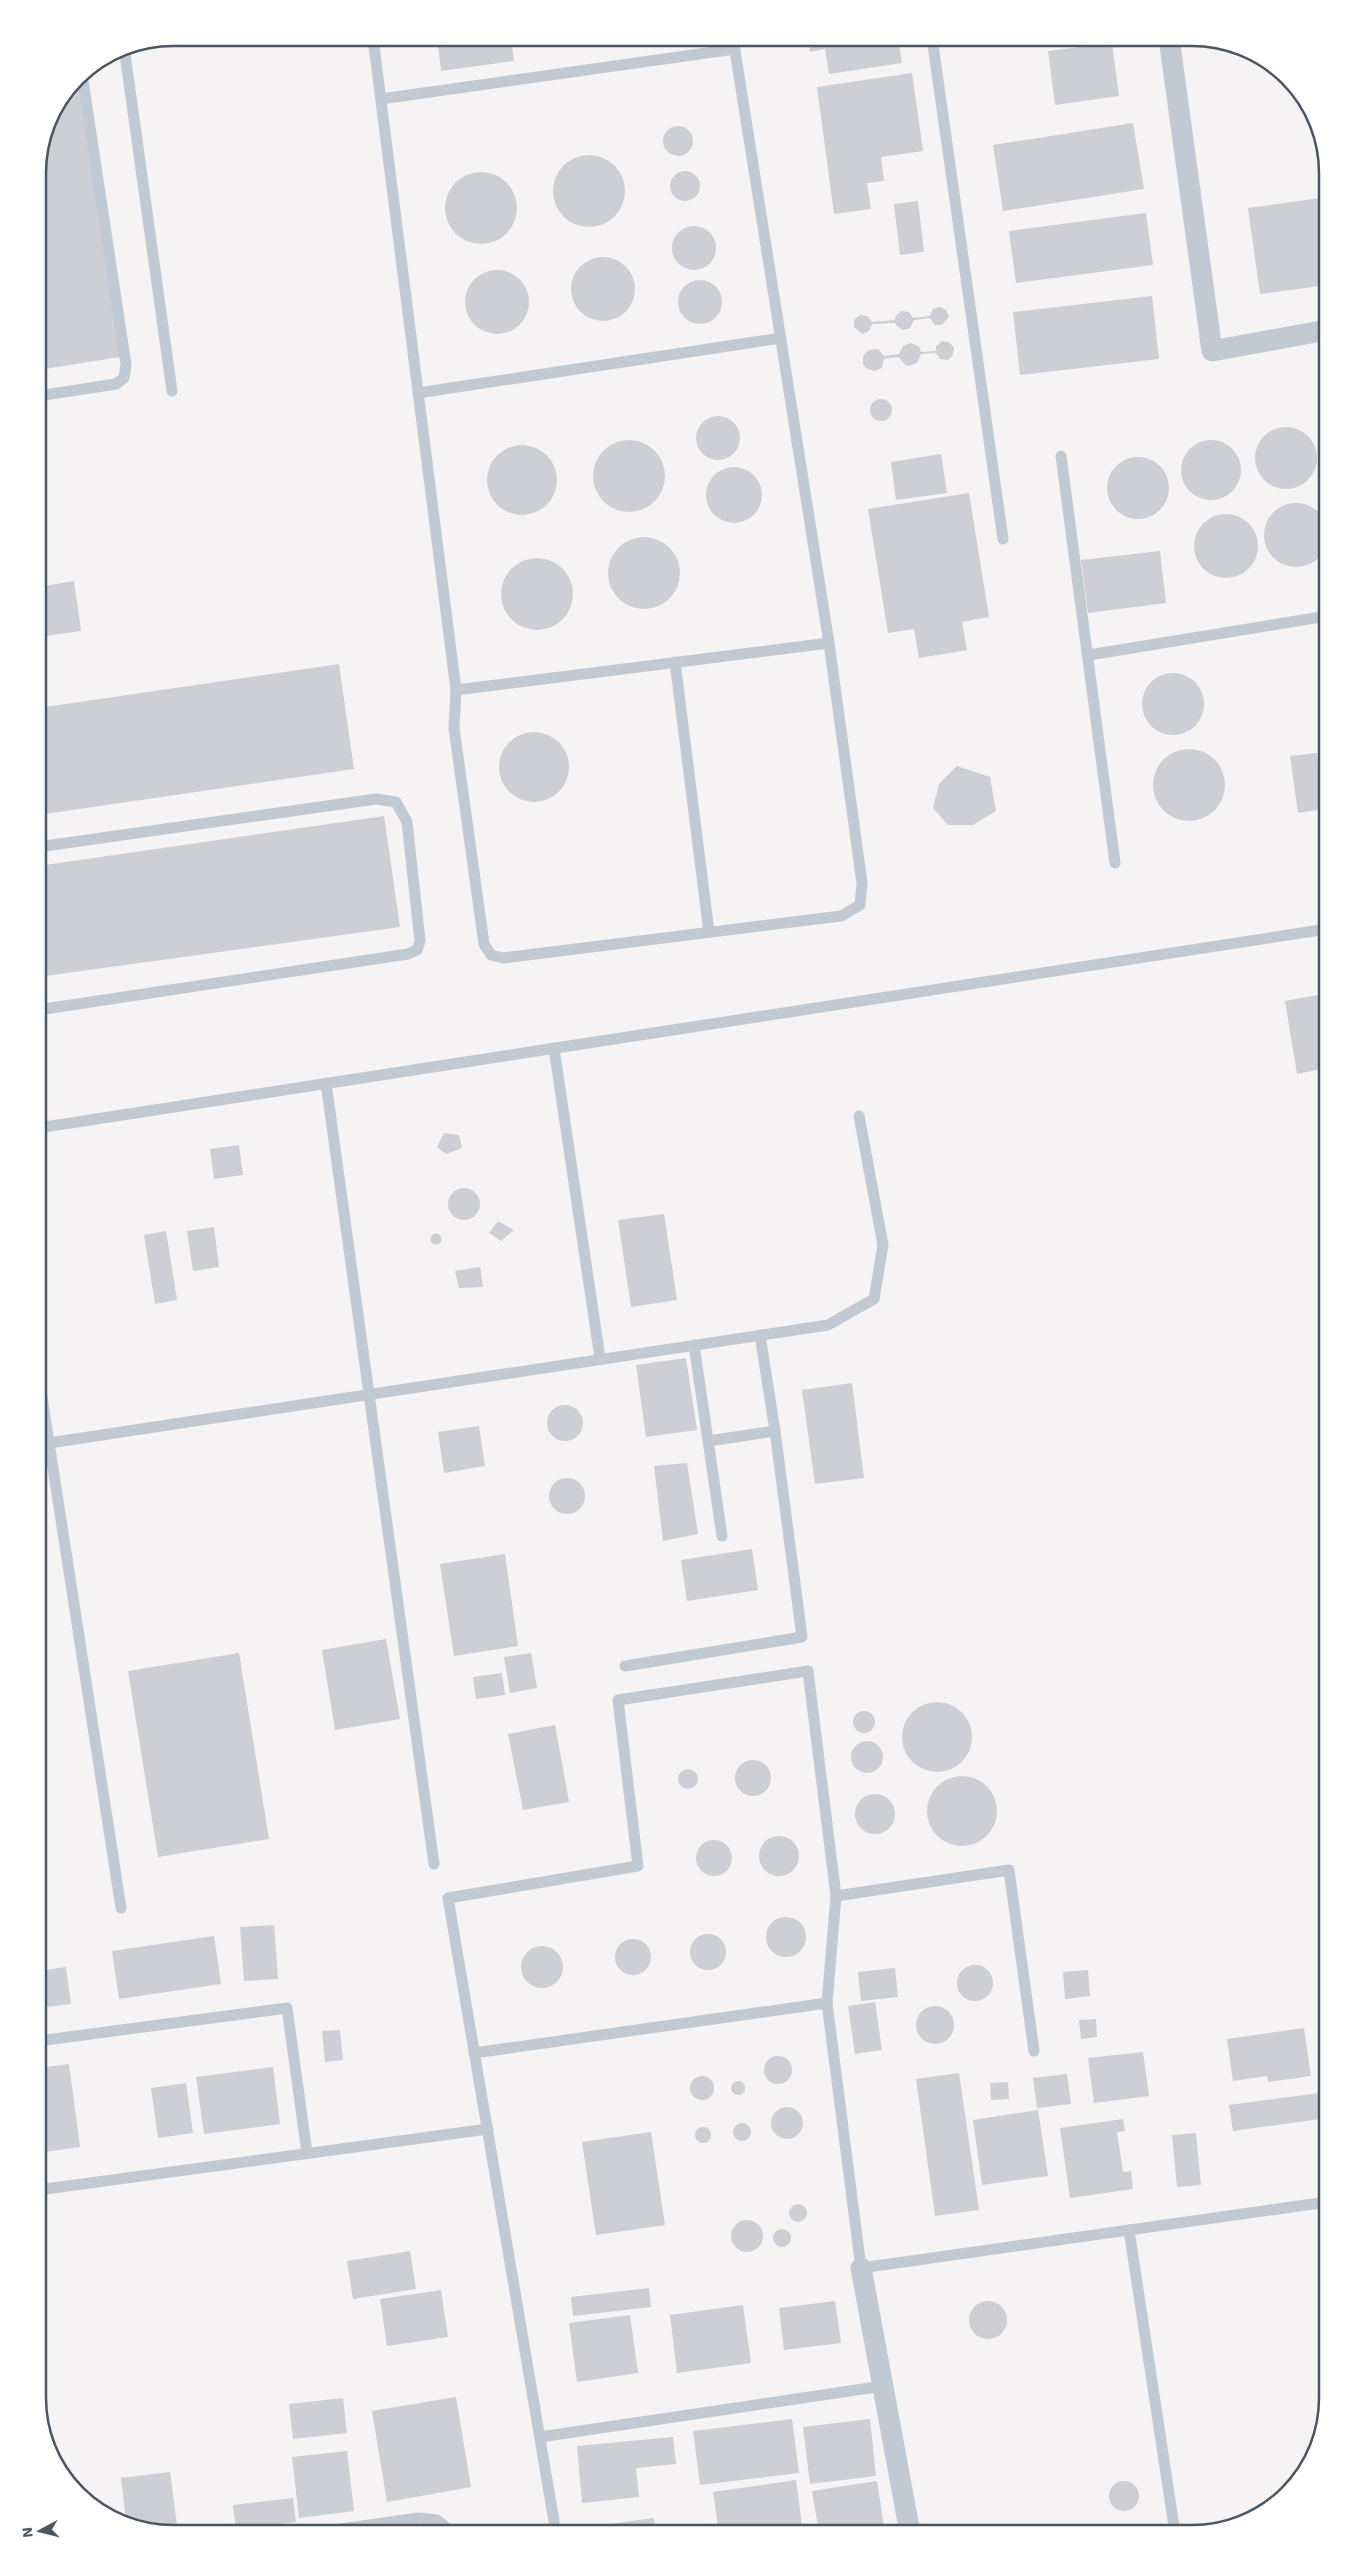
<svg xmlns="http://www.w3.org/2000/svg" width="1365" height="2571" viewBox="0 0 1365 2571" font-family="'Work Sans',sans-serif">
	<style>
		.building { fill: #cdcfd5 }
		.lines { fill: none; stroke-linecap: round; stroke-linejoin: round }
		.service { stroke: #c1cad2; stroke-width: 11 }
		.minor { stroke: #c1cad2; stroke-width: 21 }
		.rim { fill: none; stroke: #4a5661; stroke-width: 2.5 }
	</style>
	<rect width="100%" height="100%" fill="#f5f3f3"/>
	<g class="building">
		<path d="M437,38H511L514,61L441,71Z"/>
		<path d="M808,38H898L902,63L829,74L825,49L810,52Z"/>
		<path d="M1112,43L1119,96L1055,105L1048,51Z"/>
		<path d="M912,73L923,151L881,157L884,181L867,183L871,209L834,214L817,87Z"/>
		<path d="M78,77L120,357L38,370V165L48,121Z"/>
		<path d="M1133,123L1144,189L1003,211L993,145Z"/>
		<circle cx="678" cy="141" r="15"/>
		<circle cx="589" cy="191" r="36"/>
		<circle cx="685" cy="186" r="15"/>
		<circle cx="481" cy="208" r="36"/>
		<path d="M1327,197V285L1260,294L1248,208Z"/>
		<path d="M918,201L924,252L900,255L894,204Z"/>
		<path d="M1146,213L1153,265L1016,283L1009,231Z"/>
		<circle cx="694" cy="248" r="22"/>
		<circle cx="603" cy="289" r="32"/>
		<circle cx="497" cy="302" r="32"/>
		<circle cx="700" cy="302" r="22"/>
		<path d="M1152,296L1159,359L1020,375L1013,312Z"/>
		<path d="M940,307L946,310L949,317L942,325H935L930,318L914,320L910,328L903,330L897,326L895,323L872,324L869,331L862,334L854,327V320L860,315L867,316L872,322L895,320L896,316L901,311L909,312L913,318L930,316L933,309Z"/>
		<path d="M942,341L949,342L954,348L953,355L948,360L940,359L936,353L921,354L917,363L909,366L905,365L899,357L884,359L882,368L874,371L866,368L863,364V356L869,350L878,349L884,356L899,354L903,346L911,343L919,347L921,352L936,351V346Z"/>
		<circle cx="881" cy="410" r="11"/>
		<circle cx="718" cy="438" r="22"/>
		<circle cx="1286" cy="458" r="31"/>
		<path d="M1327,439V473L1322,460L1323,450Z"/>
		<circle cx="1211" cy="470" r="30"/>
		<circle cx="629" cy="476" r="36"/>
		<circle cx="522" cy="480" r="35"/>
		<path d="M941,454L947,493L896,500L891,462Z"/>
		<circle cx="1138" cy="488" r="31"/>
		<circle cx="734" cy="495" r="28"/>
		<path d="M969,493L989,617L962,622L967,650L919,658L914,629L888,633L868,509Z"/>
		<circle cx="1296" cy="535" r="32"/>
		<circle cx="1226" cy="546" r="32"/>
		<circle cx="644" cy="573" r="36"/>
		<path d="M1160,551L1166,603L1088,613L1081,560Z"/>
		<circle cx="537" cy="594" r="36"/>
		<path d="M74,581L81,631L38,637V587Z"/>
		<path d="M339,664L354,769L38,815V708Z"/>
		<circle cx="1173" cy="704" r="31"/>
		<circle cx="534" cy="767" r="35"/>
		<circle cx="1189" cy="785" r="36"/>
		<path d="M1317,753L1324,809L1298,813L1290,756Z"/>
		<path d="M957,766L990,777L996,811L973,825H948L933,808L939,784Z"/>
		<path d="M384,816L400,927L38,977V866Z"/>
		<path d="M1323,994L1327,1021V1068L1297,1074L1285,1001Z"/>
		<path d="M444,1133L459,1135L462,1148L446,1154L437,1147Z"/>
		<path d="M239,1145L243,1175L214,1179L210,1149Z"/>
		<circle cx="464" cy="1204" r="16"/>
		<path d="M664,1214L677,1300L631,1307L618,1220Z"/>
		<path d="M498,1221L514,1230L501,1241L489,1233Z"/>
		<path d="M214,1227L219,1267L193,1271L187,1231Z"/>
		<path d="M166,1231L177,1300L155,1304L144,1235Z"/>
		<circle cx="436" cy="1239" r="5.5"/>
		<path d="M480,1267L483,1287L459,1288L455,1271Z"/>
		<path d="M686,1358L697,1430L646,1437L636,1365Z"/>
		<path d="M852,1383L864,1478L815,1484L802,1390Z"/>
		<circle cx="565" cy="1423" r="18"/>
		<path d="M479,1426L485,1466L444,1473L438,1432Z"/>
		<path d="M687,1463L698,1534L663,1541L654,1466Z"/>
		<circle cx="567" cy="1496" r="18"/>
		<path d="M752,1549L758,1590L687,1601L681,1560Z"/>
		<path d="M505,1554L518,1646L454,1656L440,1564Z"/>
		<path d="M386,1639L400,1719L335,1730L322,1650Z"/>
		<path d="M239,1653L269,1839L158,1857L128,1671Z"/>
		<path d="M531,1653L537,1688L510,1693L504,1657Z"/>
		<path d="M502,1673L505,1695L476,1699L473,1677Z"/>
		<circle cx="937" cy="1737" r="35"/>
		<circle cx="864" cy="1722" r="11"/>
		<path d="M555,1725L569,1802L523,1810L508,1734Z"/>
		<circle cx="867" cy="1757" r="16"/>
		<circle cx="753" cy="1778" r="18"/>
		<circle cx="688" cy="1779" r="10"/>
		<circle cx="962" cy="1811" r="35"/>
		<circle cx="875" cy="1814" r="20"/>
		<circle cx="779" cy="1856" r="20"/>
		<circle cx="714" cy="1858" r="18"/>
		<circle cx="786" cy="1937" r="20"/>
		<path d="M274,1925L278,1979L244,1981L240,1927Z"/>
		<circle cx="708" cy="1952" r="18"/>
		<path d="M214,1936L221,1984L119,1999L112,1951Z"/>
		<circle cx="633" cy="1957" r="18"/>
		<circle cx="542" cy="1967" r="21"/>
		<circle cx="975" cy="1983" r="18"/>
		<path d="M66,1967L71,2004L38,2008V1971Z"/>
		<path d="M895,1968L898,1997L861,2001L858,1972Z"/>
		<path d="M1088,1970L1090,1996L1065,1999L1063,1972Z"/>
		<path d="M875,2002L882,2050L855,2054L848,2006Z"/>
		<circle cx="935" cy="2025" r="19"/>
		<path d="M1096,2019L1097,2037L1081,2039L1079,2020Z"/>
		<path d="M1304,2028L1311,2076L1268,2082L1267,2076L1233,2081L1227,2039Z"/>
		<path d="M340,2030L343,2060L325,2062L322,2031Z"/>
		<path d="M1143,2052L1149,2096L1094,2103L1088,2058Z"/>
		<circle cx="778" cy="2070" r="14"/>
		<path d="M69,2064L80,2147L38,2153V2068Z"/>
		<path d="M273,2067L280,2124L204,2134L196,2077Z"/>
		<path d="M959,2073L979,2210L935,2216L916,2079Z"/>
		<path d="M1067,2074L1071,2104L1037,2108L1033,2078Z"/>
		<circle cx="702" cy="2088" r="12"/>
		<circle cx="738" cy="2088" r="7"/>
		<path d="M1008,2082L1009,2099L991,2100L990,2083Z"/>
		<path d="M186,2083L193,2133L158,2138L151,2088Z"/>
		<path d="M1327,2092V2118L1233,2131L1229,2105Z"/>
		<circle cx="787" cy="2123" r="16"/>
		<path d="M1038,2110L1048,2176L982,2185L973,2120Z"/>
		<path d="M1123,2119L1125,2131L1117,2132L1123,2172L1131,2171L1133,2189L1070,2198L1060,2128Z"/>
		<circle cx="742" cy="2132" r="9"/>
		<circle cx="703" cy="2135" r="8"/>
		<path d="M651,2132L665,2225L596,2235L582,2142Z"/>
		<path d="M1196,2133L1201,2185L1177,2187L1172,2135Z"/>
		<circle cx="798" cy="2213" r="9"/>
		<circle cx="747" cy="2236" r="16"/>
		<circle cx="782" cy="2238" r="9"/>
		<path d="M410,2251L416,2289L353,2299L347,2261Z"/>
		<path d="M649,2288L651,2307L573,2316L571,2297Z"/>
		<path d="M441,2290L448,2337L387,2346L380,2299Z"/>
		<circle cx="988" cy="2320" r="19"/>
		<path d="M835,2301L841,2343L784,2350L779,2308Z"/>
		<path d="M743,2305L751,2363L677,2373L670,2315Z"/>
		<path d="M630,2315L638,2373L577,2382L569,2323Z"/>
		<path d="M456,2397L471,2487L387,2502L372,2411Z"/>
		<path d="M343,2398L347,2433L293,2439L289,2404Z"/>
		<path d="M792,2419L799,2473L700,2485L693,2431Z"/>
		<path d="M870,2419L876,2476L810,2484L803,2427Z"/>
		<path d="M673,2437L676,2464L636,2468L639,2497L582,2503L577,2446Z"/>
		<path d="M347,2451L354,2511L299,2518L292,2457Z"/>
		<path d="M170,2472L178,2533H165L126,2520L121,2478Z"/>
		<path d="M796,2480L803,2533H719L713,2492Z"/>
		<path d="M877,2481L885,2533H819L812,2491Z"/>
		<circle cx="1124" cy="2496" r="15"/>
		<path d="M293,2498L296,2522L236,2529L233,2505Z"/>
		<path d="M654,2518L656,2533H590L589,2527Z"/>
	</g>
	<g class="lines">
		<g class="service">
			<path d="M373,38L456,690L454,728L484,944L491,955L503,958L841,916L860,905L862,883L829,643L733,38"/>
			<path d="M932,38L1003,539"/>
			<path d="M124,47L172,391"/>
			<path d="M381,99L735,49"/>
			<path d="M418,393L781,338"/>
			<path d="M38,396L116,384L124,378L126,365L82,74"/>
			<path d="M1061,456L1115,863"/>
			<path d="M1089,655L1327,616"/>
			<path d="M675,662L709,932"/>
			<path d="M456,690L829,643"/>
			<path d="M38,1010L408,954L417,950L420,941L407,822L396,802L376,799L38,847"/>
			<path d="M554,1048L600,1358"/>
			<path d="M326,1083L434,1864"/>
			<path d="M38,1128L1327,929"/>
			<path d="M694,1345L722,1536"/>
			<path d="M38,1371L121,1908"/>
			<path d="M709,1441L775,1431"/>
			<path d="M49,1443L828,1325L874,1299L883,1245L859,1116"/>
			<path d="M625,1666L802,1637L775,1431L760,1335"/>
			<path d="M836,1896L1009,1870L1034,2051"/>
			<path d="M38,2041L287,2008L307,2153"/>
			<path d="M474,2053L827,2003L861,2268L1327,2202"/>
			<path d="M38,2190L488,2129"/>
			<path d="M1129,2230L1175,2533"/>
			<path d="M540,2437L883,2386"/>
			<path d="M312,2533L419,2518L437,2520L448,2529V2533"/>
			<path d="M556,2533L448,1898L638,1866L618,1700L808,1671L836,1896L827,2003"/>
		</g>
		<g class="minor">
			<path d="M1169,38L1212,351L1327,330"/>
			<path d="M861,2268L910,2533"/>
		</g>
	</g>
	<path d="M0 0H1365V2571H0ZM173 46H1192A127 127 0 0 1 1319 173V2398A127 127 0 0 1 1192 2525H173A127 127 0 0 1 46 2398V173A127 127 0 0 1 173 46Z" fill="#fff" fill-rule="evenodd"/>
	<path class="rim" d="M173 46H1192A127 127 0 0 1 1319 173V2398A127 127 0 0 1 1192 2525H173A127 127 0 0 1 46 2398V173A127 127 0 0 1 173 46Z"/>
	<g transform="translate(40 2531) rotate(263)" stroke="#ffffff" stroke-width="4" paint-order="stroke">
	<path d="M0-4L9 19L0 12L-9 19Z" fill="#4a5661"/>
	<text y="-8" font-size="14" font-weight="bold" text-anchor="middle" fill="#4a5661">N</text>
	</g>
</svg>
